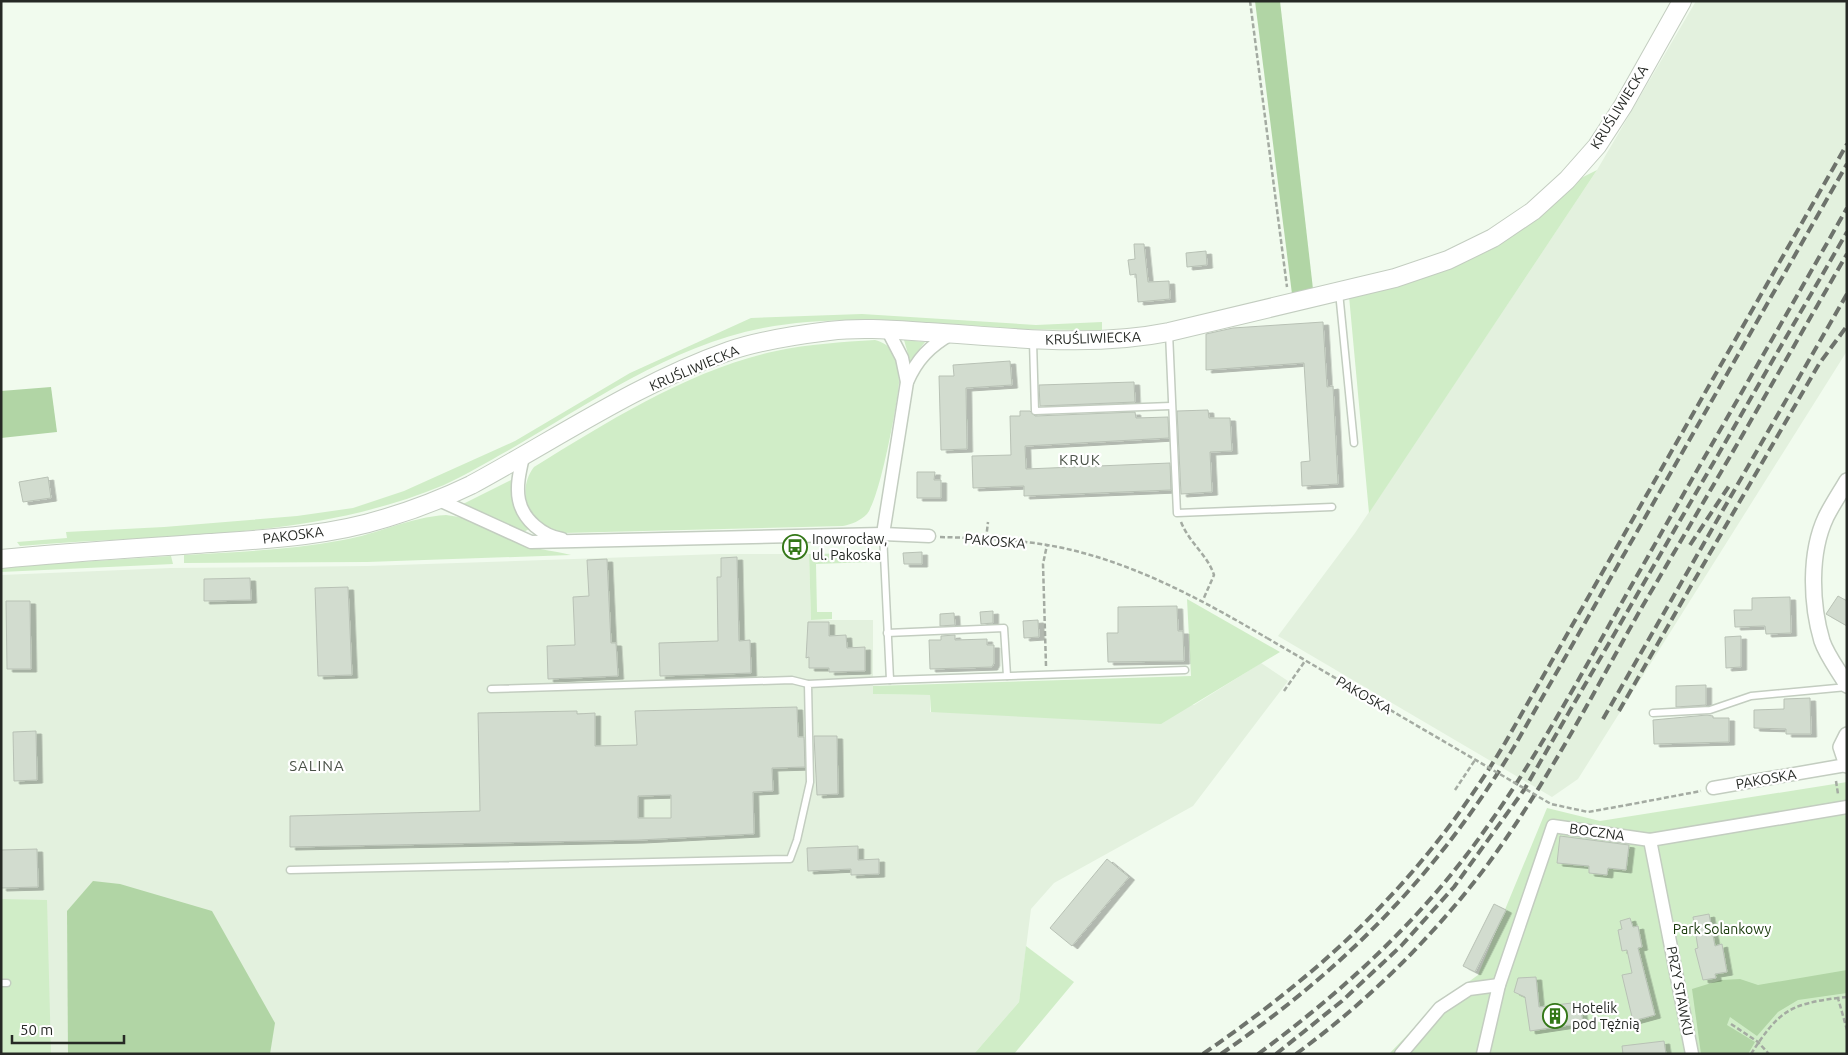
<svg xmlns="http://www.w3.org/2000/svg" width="1848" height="1055" viewBox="0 0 1848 1055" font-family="Ubuntu,sans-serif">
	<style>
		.built { fill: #e3f1de }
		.green { fill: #d0edc7 }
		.forest { fill: #b1d5a5 }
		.building { fill: #d2dccf; stroke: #b8c1b5; fill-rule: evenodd; filter: url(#shadow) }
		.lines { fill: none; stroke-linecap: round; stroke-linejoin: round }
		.service-casing { stroke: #c3cdc0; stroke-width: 9 }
		.minor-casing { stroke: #c3cdc0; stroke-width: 15 }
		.tertiary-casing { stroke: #c3cdc0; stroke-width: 18 }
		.secondary-casing { stroke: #c3cdc0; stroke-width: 20 }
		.path { stroke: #a4aba2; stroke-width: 2.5; stroke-dasharray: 5 2.5; stroke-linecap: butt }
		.service { stroke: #fff; stroke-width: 6 }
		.minor { stroke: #fff; stroke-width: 12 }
		.tertiary { stroke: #fff; stroke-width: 15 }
		.secondary { stroke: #fff; stroke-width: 18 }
		.rail { stroke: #6e736c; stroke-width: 4; stroke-dasharray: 10 5; stroke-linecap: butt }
		.path-bridge { stroke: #a4aba2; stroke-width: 2.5; stroke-dasharray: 5 2.5; stroke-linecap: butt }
		.labels { text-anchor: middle; stroke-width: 4.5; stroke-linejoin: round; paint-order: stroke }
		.street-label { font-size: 14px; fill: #262925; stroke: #fff }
		.poi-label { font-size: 14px; fill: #262925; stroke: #fff; text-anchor: start }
		.park-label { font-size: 14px; fill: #163808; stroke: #fff }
		.neighbourhood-label { font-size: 15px; letter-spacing: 1px; fill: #495146; stroke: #fff }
	</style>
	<defs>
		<filter id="shadow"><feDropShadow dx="5.5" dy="3" stdDeviation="0" flood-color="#0004"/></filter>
	</defs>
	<rect width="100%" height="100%" fill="#f1fbee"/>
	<g class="built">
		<path d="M1696,1H1847V351L1578,779L1552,797L1278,636L1355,533L1597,170Z"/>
		<path d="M720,554H809L811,620H873V694L930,695V712L1194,705L1261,663L1288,681L1193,806L1054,883L1031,909L1019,1002L974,1054H1V575L171,568L367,566Z"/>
	</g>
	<g class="green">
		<path d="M1597,170L1369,513L1349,296L1450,268L1499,245L1539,217L1579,179Z"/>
		<path d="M862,314L1036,325L1102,322V330C1060,330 1019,330 977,327C906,322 834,314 763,328C670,346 589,404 509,450C487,462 466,475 444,485C310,541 162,534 20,546L17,542L67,538L66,532L164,527L297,516L353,508L404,491L515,441L630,373L751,318Z"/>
		<path d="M875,340C882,342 889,345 893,353C898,361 899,374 899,383C897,406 880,498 867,514C860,521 852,524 843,526L563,533C557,531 549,530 544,526C523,513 520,485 534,467C609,421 689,370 776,351C809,344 842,342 875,340Z"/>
		<path d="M904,340L925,342L910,361Z"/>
		<path d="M513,479C513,502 515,510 529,529L522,533L463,504Z"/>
		<path d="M446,515C474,518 487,530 511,540C530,549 551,550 571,555L367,562L184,563V555C237,552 291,550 343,540C378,534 410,517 446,515Z"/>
		<path d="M871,553L872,562L816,564L817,612H832V619L811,620L809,554Z"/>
		<path d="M171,556L173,564L1,572V567Z"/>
		<path d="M1187,599L1280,652L1161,724L931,712L930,695L873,694V686L1191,676Z"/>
		<path d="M1847,782V1054H1389L1435,1006L1478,975L1547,808L1600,821Z"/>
		<path d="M1,899L47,900L51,1054H1Z"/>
		<path d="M1026,946L1074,982L1014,1054H974L1019,1002Z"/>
	</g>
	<g class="forest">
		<path d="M1255,1H1280L1313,289L1292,294Z"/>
		<path d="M51,387L57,432L1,438V391Z"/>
		<path d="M93,881L120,884L212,911L275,1023L270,1054H68L67,911Z"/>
		<path d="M1847,970V993L1798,1000L1778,1012L1757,1036L1730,1017L1727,1025L1755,1042L1748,1054H1701L1692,989L1721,980L1740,979L1758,985Z"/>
	</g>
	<g class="building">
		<path d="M1134,244H1144L1148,282L1169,281L1170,299L1138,302L1136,274L1130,275L1128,260L1135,259Z"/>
		<path d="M1206,251L1207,265L1187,267L1186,253Z"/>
		<path d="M1323,322L1327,387L1333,386L1338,484L1302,486L1301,462L1310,461L1304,363L1206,370V334L1233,328Z"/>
		<path d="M1010,361L1012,385L966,388L967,449L941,450L939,376H954L953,365Z"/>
		<path d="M1134,382L1135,402L1040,406L1039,385Z"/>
		<path d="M1208,410L1209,418H1230L1232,451L1210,452L1212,492L1181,494L1177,411Z"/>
		<path d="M1020,411H1030L1035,416L1135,412L1136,418L1168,417L1169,438L1025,446L1026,469L1170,463L1171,490L1024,496V486L973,488L972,456L1011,455L1010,416H1020Z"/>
		<path d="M917,472H935L934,480H941V498H917Z"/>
		<path d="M48,477L51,498L23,502L19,482Z"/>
		<path d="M922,552V564H904L903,553Z"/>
		<path d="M737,557L739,641L750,640L751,673L660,676L659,643L718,641L717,577H721V558Z"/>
		<path d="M607,559L611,643H616L618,676L548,679L547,646L575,645L573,597L589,596L587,560Z"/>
		<path d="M250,578L251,600L204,601V579Z"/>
		<path d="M348,587L352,675L318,676L315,588Z"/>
		<path d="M1838,596L1847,601V626L1826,614Z"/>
		<path d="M1790,597L1791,633L1766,634L1765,626L1735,627L1734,610H1752V598Z"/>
		<path d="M6,601H30L31,669H7Z"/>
		<path d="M1177,606L1178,631H1183L1184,661L1108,662L1107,633H1118V607Z"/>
		<path d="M993,611V623L981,624L980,612Z"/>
		<path d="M954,613L955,625L940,626V614Z"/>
		<path d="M1038,620L1039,637L1024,638L1023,621Z"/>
		<path d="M808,622H829V636L846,635L847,648L865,647V671L829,672V668H809V657L806,658Z"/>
		<path d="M955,635V640L987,639V645H994V663L992,667L930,669L929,640H941V636Z"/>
		<path d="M1741,636V667L1726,668L1725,637Z"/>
		<path d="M1706,685V705L1676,707V686Z"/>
		<path d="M1810,698L1811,734H1786V729L1754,728V710L1784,709V699Z"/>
		<path d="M797,707L798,737H804L805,767L772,768L773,791L753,792L754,834L639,840L290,847V816L480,811L478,713L577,711V714L595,713V746L637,745L635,711ZM671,795V818H638V796Z"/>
		<path d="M1707,715L1713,716V718H1729V742L1654,744L1653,720Z"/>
		<path d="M36,731L37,780L14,781L13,732Z"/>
		<path d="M814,736H837L838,794L817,795Z"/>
		<path d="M1560,836L1629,845L1626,870L1608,868L1607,875L1589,873V866L1557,863Z"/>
		<path d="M858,846V860L879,859V874L851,875V869L808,871L807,848Z"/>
		<path d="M37,849L38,887L1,888V850Z"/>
		<path d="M1107,859L1129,877L1072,946L1050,928Z"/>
		<path d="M1494,904L1506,910L1475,972L1463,966Z"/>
		<path d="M1709,914L1715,946L1722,944L1727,972L1715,974L1716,978L1703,980L1695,949L1698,948L1693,917Z"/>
		<path d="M1630,918L1633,927L1638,926L1642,947L1638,948L1655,1015L1633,1021L1622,975L1632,973L1627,950L1622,951L1618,930L1622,929L1620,921Z"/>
		<path d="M1536,977L1539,1007L1580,1002L1583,1023L1530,1031L1525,997L1514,992L1518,978Z"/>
		<path d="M1664,1041L1666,1054H1623L1622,1046Z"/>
	</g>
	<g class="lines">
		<defs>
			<g id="service">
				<path d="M1339,292L1354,443"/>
				<path d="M1169,333L1177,513L1332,507"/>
				<path d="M1033,341L1035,411L1171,406"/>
				<path d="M883,534L890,680L1185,670"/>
				<path d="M887,633L1004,628L1007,676"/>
				<path d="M491,689L792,680L808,684"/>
				<path d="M1653,713L1710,710L1751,696L1847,687"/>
				<path d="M290,870L790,859L797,840L810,782L808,684L890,680"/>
				<path d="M1,983H7"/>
			</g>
			<g id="minor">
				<path d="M887,329L902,358L907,382"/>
				<path d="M523,457C520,470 516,486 519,500C523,520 543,536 562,539"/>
				<path d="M439,500L531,542L883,534L929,536"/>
				<path d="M883,534L907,382C917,359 930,346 951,334"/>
				<path d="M1713,788L1846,765"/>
				<path d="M1650,840L1692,1054"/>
				<path d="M1401,1054L1440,1008L1469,989L1499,985"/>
				<path d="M1483,1054L1499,985L1553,826L1650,840L1847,807"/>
			</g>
			<g id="tertiary">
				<path d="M1847,481C1840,493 1832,505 1826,517C1809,553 1811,604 1822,641C1827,656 1839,671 1847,685"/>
				<path d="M1847,735L1841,747L1847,765"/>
			</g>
			<path id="secondary" d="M1,559C71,552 140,548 210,543C269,539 329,536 386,518C416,509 444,498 471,485C556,439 638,383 729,351C761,340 796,335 829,331C862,327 895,330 928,332C1008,337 1089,348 1169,332L1395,278L1448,260L1493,238L1533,211L1567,180L1597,146L1623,106L1682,1"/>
		</defs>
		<use href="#service" class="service-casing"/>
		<use href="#minor" class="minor-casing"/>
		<use href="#tertiary" class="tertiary-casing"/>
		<use href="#secondary" class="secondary-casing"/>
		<g class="path">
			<path d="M1250,1L1287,287"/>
			<path d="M1181,522C1190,544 1207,554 1214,575L1203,600"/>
			<path d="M940,537C976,538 1012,539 1047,545C1125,558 1199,598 1267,638"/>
			<path d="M986,539L988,522"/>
			<path d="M1046,666L1043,564L1047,545"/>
			<path d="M1284,691L1305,661"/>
			<path d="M1836,781L1838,794"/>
			<path d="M1455,790L1475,760"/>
			<path d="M1627,805L1701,791"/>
			<path d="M1847,997L1838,998L1847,1030"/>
			<path d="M1731,1024L1758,1042L1769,1054"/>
			<path d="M1751,1054C1778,1012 1789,1004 1838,998"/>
		</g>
		<use href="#service" class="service"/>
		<use href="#minor" class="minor"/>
		<use href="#tertiary" class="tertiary"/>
		<use href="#secondary" class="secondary"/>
		<g class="rail">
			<path d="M1690,545L1729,486"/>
			<path d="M1619,711L1819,364L1847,326"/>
			<path d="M1603,719L1847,294"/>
			<path d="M1203,1054C1331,965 1424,878 1505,743L1847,144"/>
			<path d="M1221,1054C1345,968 1436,876 1514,747L1847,164"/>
			<path d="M1258,1054C1345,990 1425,916 1487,827C1545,745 1592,654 1642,567C1710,447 1779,328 1847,208"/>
			<path d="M1276,1054L1342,1001L1401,946L1454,887L1524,790L1847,232"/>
			<path d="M1296,1054C1368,1001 1431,939 1485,868C1545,787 1592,695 1642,607C1711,490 1779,372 1847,254"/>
		</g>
		<path class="path-bridge" d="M1267,638L1551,804L1588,812L1627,805"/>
	</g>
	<defs>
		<symbol id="bus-ring" viewBox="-11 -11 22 22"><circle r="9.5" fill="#fff" stroke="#337717" stroke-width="1.5"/><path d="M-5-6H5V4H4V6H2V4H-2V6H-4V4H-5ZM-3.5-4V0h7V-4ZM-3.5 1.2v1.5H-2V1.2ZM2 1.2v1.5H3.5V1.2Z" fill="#337717"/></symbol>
		<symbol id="building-ring" viewBox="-11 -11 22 22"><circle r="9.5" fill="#fff" stroke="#337717" stroke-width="1.5"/><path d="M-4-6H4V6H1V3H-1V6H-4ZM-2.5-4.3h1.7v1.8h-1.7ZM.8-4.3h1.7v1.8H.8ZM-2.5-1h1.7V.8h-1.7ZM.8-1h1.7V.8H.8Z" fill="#337717"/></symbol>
	</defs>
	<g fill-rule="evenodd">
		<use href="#bus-ring" x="781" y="533" width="28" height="28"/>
		<use href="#building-ring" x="1541" y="1002" width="28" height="28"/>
	</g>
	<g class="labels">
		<g class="street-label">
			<text transform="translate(1619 107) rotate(-58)" y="5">KRUŚLIWIECKA</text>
			<text transform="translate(1093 338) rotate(-2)" y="5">KRUŚLIWIECKA</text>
			<text transform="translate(694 368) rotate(-23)" y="5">KRUŚLIWIECKA</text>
			<text transform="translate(293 535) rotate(-7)" y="5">PAKOSKA</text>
			<text transform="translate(995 541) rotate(5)" y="5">PAKOSKA</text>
			<text transform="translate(1364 695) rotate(30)" y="5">PAKOSKA</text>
			<text transform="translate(1766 779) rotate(-10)" y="5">PAKOSKA</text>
			<text transform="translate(1597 832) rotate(8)" y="5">BOCZNA</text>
			<text transform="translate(1680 991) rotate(79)" y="5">PRZY STAWKU</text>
		</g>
		<g class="poi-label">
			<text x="812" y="544">Inowrocław,<tspan x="812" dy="16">ul. Pakoska</tspan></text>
			<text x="1572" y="1013">Hotelik<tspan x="1572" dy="16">pod Tężnią</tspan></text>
		</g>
		<g class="park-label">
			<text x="1722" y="934">Park Solankowy</text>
		</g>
		<g class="neighbourhood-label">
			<text x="1080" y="465">KRUK</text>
			<text x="317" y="771">SALINA</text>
		</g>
	</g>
	<rect width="1848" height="1055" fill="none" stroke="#262925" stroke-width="5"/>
	<path d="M12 1035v8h112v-8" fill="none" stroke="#262925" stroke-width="2.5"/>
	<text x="20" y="1035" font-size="15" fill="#262925" stroke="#ffffff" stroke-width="4" paint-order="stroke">50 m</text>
</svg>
